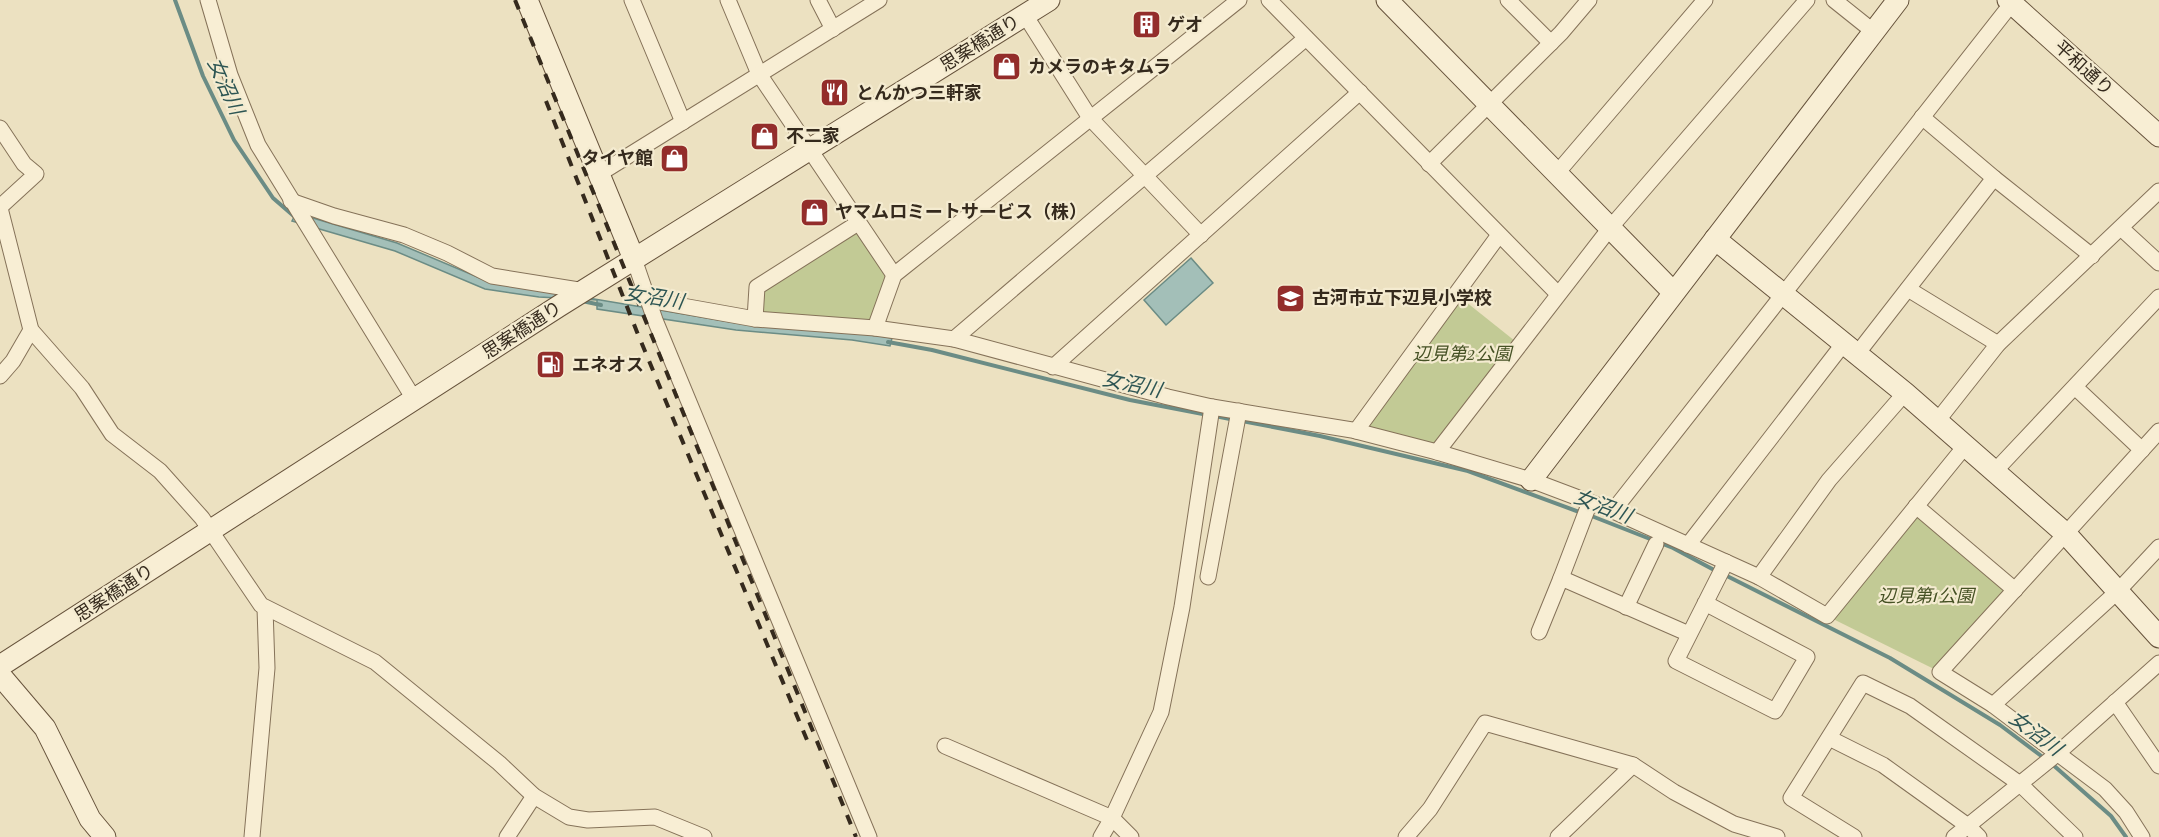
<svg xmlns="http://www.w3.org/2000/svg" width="2159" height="837" viewBox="0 0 2159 837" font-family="'Playfair Display','Noto Sans JP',serif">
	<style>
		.green { fill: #c2ca95 }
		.water { fill: #a3bfb8; stroke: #6b8c85; stroke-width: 1.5 }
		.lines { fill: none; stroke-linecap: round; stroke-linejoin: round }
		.stream { stroke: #6b8c85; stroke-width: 4 }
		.street-casing { stroke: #857259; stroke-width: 17 }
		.secondary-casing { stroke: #67533c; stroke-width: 23 }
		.street { stroke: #f8eed4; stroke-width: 15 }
		.secondary { stroke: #f8eed4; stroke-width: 21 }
		.rail { stroke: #352a1d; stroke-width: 4; stroke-dasharray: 10 10; stroke-linecap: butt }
		.labels { text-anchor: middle; stroke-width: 4.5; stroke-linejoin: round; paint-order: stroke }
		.poi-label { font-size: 18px; font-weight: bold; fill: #352a1d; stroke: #f4ebd0; text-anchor: start }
		.street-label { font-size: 18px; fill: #352a1d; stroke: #f4ebd0 }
		.park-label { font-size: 18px; font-style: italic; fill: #455124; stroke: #f4ebd0 }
		.water-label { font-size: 20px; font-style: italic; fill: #2d5553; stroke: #f4ebd0 }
	</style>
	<rect width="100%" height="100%" fill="#ece1c1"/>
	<g class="green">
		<path d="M858,223L894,275L875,328L755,319L757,287Z"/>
		<path d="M1456,294L1520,345L1437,452L1356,431Z"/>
		<path d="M1916,506L2015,590L1940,672L1827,616Z"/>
	</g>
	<g class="water">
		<path d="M296,213L397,243L487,281L737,323L855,332L892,338L890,346L852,340L736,330L597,309V300L539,297L485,289L395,251L292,221Z"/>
		<path d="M1191,258L1213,283L1166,325L1144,300Z"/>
	</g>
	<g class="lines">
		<g class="stream">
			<path d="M175,0L203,76L234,140L273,198L296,218"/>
			<path d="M582,301L601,305"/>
			<path d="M888,342L932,350L1130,400L1208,415"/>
			<path d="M1215,416L1235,420"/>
			<path d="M1242,421L1320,436L1468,471L1582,513"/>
			<path d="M1589,515L1673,548L1716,571"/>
			<path d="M1723,574L1890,658L2000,725L2044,758"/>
			<path d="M2052,764L2111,816L2126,837"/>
		</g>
		<defs>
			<g id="street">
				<path d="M208,0L230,75L258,145L414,399"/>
				<path d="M632,0L683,122"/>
				<path d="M728,0L759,74L894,275"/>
				<path d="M818,0L833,29"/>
				<path d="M1269,0L1558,294"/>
				<path d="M1508,0L1551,43"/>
				<path d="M1834,0L1874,32"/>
				<path d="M1025,15L1090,118L1201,235"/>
				<path d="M0,128L24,164L36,174L0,207"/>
				<path d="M1429,164L1561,33L1589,0"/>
				<path d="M1557,173L1705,0"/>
				<path d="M599,174L879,0"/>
				<path d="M1994,178L2092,256"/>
				<path d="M291,201L334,216L404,235L447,253L492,276L585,291"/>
				<path d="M0,208L31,330L82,388L112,434L160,471L202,518L261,605L375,662L499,763L534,796L569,817L588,820L655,817L704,837"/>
				<path d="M2121,228L2159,263"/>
				<path d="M634,259L655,320L869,837"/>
				<path d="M1908,289L1998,344"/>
				<path d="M649,300L755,319L875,328L954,339L1168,397L1212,407L1352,430L1437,452L1531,480L1613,511L1759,577L1827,616L1966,445"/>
				<path d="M755,319L757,287L858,223"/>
				<path d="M875,328L894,275L1239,0"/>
				<path d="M954,339L1306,38"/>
				<path d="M1857,354L1994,178L1922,117"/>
				<path d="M1053,367L1360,92"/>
				<path d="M0,376L13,361L31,330"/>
				<path d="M2075,387L2142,450"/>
				<path d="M1938,420L1998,344L2159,191"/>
				<path d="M1356,431L1499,235"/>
				<path d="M1437,452L1610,228L1807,0"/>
				<path d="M1995,471L2159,297"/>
				<path d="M1916,506L2015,590"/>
				<path d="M1613,511L2012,3"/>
				<path d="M1688,545L1844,343"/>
				<path d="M1208,577L1239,411"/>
				<path d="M1759,577L1829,480L1905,393"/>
				<path d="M1561,578L1590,502"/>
				<path d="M1705,603L1807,657L1775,711L1676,661C1693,628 1709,595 1726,562"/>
				<path d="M1626,607L1656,544"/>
				<path d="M1539,632L1561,578L1689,634"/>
				<path d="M2115,702L2159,766"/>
				<path d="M1993,705L2118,591L2159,547"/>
				<path d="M1829,738L1883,765L1968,826L1979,837"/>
				<path d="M945,746L1112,818L1131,837"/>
				<path d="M252,837L267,668L265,608"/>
				<path d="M507,837L534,796"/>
				<path d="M1101,837L1112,818L1161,712L1182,607L1212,407"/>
				<path d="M1406,837L1430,809L1485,723L1633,765L1674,792L1734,824L1777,837"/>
				<path d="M1558,837L1633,765"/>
				<path d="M1854,837L1791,798L1863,683L1910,706L2020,784L2075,837"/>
				<path d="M1954,837L2058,753L2159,663"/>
				<path d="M2142,837L2126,812L2105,789L1993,705L1940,672L2159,431"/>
			</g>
			<g id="secondary">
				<path d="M527,0L634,259"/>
				<path d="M1387,0L1673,292"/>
				<path d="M2008,0L2159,136"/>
				<path d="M1715,239L1905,393L2066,534L2159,637"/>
				<path d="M1531,480L1898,0"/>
				<path d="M0,666L559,306L1049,0"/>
				<path d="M0,675L45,728L90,819L105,837"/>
			</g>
		</defs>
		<use href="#street" class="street-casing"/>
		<use href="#secondary" class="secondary-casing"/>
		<use href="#street" class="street"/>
		<use href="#secondary" class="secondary"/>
		<g class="rail">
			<path d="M515,0L856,837"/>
			<path d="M546,101L637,332L807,740"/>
		</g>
	</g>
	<defs>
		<symbol id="building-square" viewBox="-11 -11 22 22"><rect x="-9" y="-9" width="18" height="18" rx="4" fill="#932d2b" stroke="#f4ebd0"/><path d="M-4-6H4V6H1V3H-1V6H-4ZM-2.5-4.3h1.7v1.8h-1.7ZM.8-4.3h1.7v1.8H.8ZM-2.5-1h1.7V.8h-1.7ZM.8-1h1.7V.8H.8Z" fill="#fff"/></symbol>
		<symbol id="shop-square" viewBox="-11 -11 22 22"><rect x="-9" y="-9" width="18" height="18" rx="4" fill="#932d2b" stroke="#f4ebd0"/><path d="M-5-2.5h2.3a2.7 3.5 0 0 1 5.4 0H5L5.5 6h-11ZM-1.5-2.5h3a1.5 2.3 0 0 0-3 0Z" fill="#fff"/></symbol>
		<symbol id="restaurant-square" viewBox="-11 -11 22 22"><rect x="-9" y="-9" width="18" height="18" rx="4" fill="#932d2b" stroke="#f4ebd0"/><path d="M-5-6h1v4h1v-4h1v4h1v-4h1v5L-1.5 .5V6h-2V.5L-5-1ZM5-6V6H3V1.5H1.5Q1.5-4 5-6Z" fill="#fff"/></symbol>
		<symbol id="school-square" viewBox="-11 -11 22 22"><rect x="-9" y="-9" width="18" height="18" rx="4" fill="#932d2b" stroke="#f4ebd0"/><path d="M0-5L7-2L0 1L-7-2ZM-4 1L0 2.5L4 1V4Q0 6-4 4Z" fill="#fff"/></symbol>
		<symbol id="fuel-square" viewBox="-11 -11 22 22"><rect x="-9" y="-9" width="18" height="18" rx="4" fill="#932d2b" stroke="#f4ebd0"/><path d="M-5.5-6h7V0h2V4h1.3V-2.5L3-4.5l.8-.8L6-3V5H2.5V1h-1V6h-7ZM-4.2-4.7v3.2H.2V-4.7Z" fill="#fff"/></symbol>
	</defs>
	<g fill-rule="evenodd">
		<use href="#building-square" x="1130" y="8" width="33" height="33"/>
		<use href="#shop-square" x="990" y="50" width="33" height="33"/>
		<use href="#restaurant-square" x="818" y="76" width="33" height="33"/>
		<use href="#shop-square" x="748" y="120" width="33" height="33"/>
		<use href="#shop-square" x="658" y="142" width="33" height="33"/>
		<use href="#shop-square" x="798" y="196" width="33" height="33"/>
		<use href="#school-square" x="1274" y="282" width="33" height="33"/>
		<use href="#fuel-square" x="534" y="348" width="33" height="33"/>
	</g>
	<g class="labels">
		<g class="poi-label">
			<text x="1167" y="31">ゲオ</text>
			<text x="1028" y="73">カメラのキタムラ</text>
			<text x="856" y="99">とんかつ三軒家</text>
			<text x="786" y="142">不二家</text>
			<text x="653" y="164" text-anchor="end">タイヤ館</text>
			<text x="835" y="218">ヤマムロミートサービス（株）</text>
			<text x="1312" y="304">古河市立下辺見小学校</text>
			<text x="572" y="371">エネオス</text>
		</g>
		<g class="street-label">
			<text transform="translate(980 43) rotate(-32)" y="6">思案橋通り</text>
			<text transform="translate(2084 68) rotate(42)" y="6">平和通り</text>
			<text transform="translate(522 330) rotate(-33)" y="6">思案橋通り</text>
			<text transform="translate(114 593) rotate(-33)" y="6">思案橋通り</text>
		</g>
		<g class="park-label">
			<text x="1462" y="360">辺見第2公園</text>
			<text x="1926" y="602">辺見第1公園</text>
		</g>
		<g class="water-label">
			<text transform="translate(226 86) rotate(66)" y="7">女沼川</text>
			<text transform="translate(654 297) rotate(9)" y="7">女沼川</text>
			<text transform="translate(1132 384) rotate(12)" y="7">女沼川</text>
			<text transform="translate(1603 506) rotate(21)" y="7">女沼川</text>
			<text transform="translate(2036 733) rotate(37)" y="7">女沼川</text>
		</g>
	</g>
</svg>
